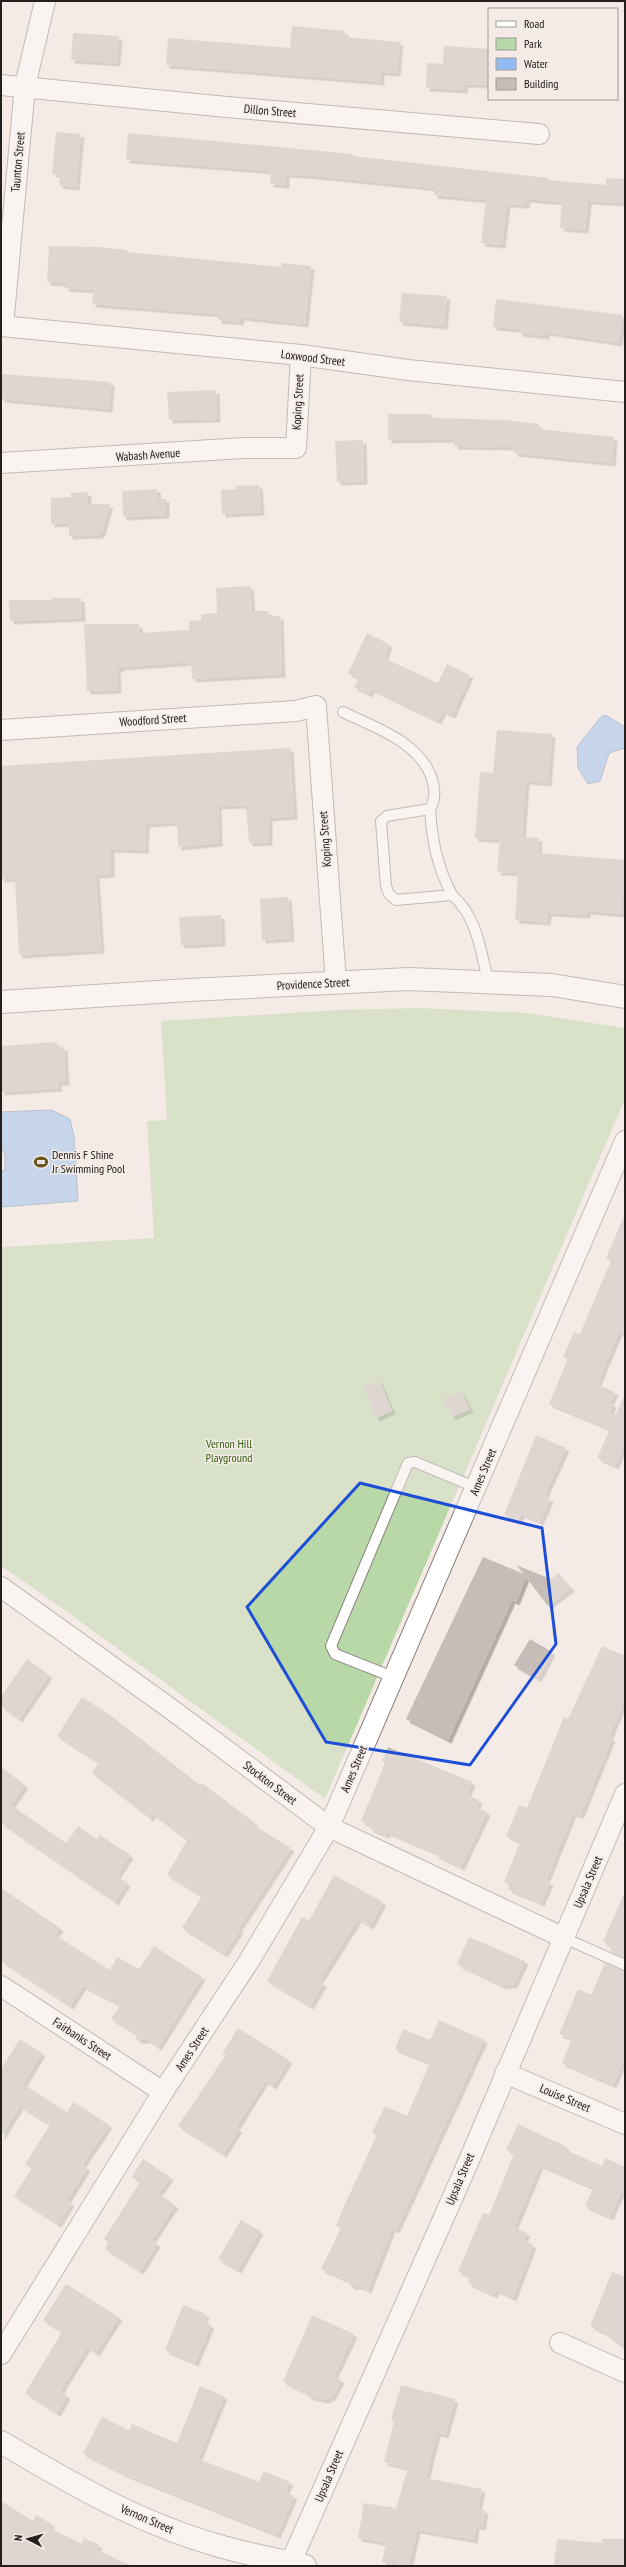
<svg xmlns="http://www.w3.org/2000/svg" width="626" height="2567" viewBox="0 0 626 2567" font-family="'PT Sans Narrow',sans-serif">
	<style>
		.green { fill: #b8d8a7 }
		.water { fill: #91bbf1; stroke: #708cb2 }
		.building { fill: #c6bdb8; filter: url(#shadow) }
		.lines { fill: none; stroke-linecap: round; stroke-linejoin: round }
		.service-casing { stroke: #877f7a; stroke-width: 12 }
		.minor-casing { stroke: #877f7a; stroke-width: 22 }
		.tertiary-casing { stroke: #877f7a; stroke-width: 24 }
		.secondary-casing { stroke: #877f7a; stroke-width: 24 }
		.service { stroke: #fff; stroke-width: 10 }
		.minor { stroke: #fff; stroke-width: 20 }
		.tertiary { stroke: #fff; stroke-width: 22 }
		.secondary { stroke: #fff; stroke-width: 22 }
		.marked { fill: none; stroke: #1d4ed8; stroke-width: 3; stroke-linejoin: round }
		.labels { text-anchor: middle; stroke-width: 3; stroke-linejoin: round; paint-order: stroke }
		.street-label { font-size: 12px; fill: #23201e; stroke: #f4ebe6 }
		.poi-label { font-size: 12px; fill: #23201e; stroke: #f4ebe6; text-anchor: start }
		.park-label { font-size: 12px; fill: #325e0c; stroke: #f4ebe6 }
	</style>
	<defs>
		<filter id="shadow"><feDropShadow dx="3.5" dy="3.5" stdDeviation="0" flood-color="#0004"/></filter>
	</defs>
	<rect width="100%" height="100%" fill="#f4ebe6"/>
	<path class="green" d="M419,1008L527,1013L625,1028V1099L325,1799L45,1596L1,1566V1247L154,1238L147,1121L167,1120L161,1021L337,1010Z"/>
	<g class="water">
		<path d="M605,715L625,727V748L609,753L600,781L588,784L578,768L577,747L600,718Z"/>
		<path d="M51,1110L70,1119L74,1136L78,1201L1,1207V1171L5,1170V1154L1,1149V1112Z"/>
	</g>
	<g class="building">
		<path d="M292,26L345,31L344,37L400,42L397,73L381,72V82L166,65L168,38L290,48Z"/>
		<path d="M73,33L119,36L117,63L71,60Z"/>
		<path d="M444,46L489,49V85L465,84L464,90L426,88L427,63L443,64Z"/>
		<path d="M56,132L81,134L76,187L59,185L60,174H52Z"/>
		<path d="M128,133L353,154V156L548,178L547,180L606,185V178L625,179V203L588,201L585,230L560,228L562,202L527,199L526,205L507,204L502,245L481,243L486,200L434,195V188L316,176L286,174V185L270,184L271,171L126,160Z"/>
		<path d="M49,246L98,247L127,250V252L281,267V263L311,266L305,324L241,317L240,322L218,320V314L92,304L94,290L65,288V283L47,282Z"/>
		<path d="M402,293L447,296L444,326L399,322Z"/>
		<path d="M496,299L623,315L619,343L546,332V336L519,333V329L493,327Z"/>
		<path d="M1,374L111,382L109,409L1,399Z"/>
		<path d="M216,390L217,419L169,420L167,392Z"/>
		<path d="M388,414H431V418L506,420L539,424L538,429L614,437L612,463L514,453V447L454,446V439L388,440Z"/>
		<path d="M363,440L364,481L337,482L335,441Z"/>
		<path d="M259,485L261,512L222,514L221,490L236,489V486Z"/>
		<path d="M157,489L158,499H166V515L123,517L122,491Z"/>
		<path d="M88,492V504H110L102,532L99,535L69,536V523L51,524V498L71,497V493Z"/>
		<path d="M250,586L252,611H268V616H280L282,674L192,679L191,662L120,667V669H117L118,690L87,691L84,624H139L140,633L189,630V621L201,620V614L217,613L216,588Z"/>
		<path d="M52,598H81L82,618L10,621L9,600H52Z"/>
		<path d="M367,633L389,644L384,658L438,683L447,664L470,675L452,715L443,711L438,721L371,689L369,694L354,687L359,678L348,673Z"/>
		<path d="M497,730L552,734L548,783L526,781L522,837L539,838L538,853L625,860L622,914L587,911V915L548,913L547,922L515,920L518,873L497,872L500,840L475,838L480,772L493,773Z"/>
		<path d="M290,748L294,816L269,818V842L249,843L246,805L218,806L219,843L178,847L177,822L146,824L145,850L111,849V874L96,875L101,950L19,955L15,878L1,879V766Z"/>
		<path d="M288,897L291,938L262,940L260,899Z"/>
		<path d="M221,915L222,943L181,945L179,917Z"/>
		<path d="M57,1042V1048L64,1047L66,1082H58L59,1088L1,1092V1046Z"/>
		<path d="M625,1214V1334L619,1332L597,1384L615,1392L610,1403L613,1404L610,1412L616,1414L625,1394V1444L615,1466L597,1458L610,1429L549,1404L568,1359L563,1357L574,1332L580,1334L611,1261L606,1258Z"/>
		<path d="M379,1380L392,1411L376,1418L363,1387Z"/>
		<path d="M461,1391L470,1409L452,1417L443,1399Z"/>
		<path d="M536,1435L566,1448L544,1496L550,1499L540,1522L521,1514L518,1521L504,1515Z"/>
		<path d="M483,1557L524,1574L516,1565L551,1579L558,1573L571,1588L548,1606L526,1577L516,1602L512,1600L448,1740L406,1719Z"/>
		<path d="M530,1639L552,1652L538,1679L514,1665Z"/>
		<path d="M602,1646L625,1656V1699L609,1737L612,1738L580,1816L573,1813L546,1880L550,1882L541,1903L508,1889L510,1884L504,1882L520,1842L506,1836L519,1805L527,1808L564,1717L568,1719Z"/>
		<path d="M27,1659L49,1675L19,1719L1,1706V1697Z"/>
		<path d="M82,1697L110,1715L200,1785L202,1783L255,1823L253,1825L291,1848L238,1929L240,1930L224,1954L182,1928L202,1896L167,1875L187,1840L153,1814L150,1818L92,1773L99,1763L57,1736Z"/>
		<path d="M388,1747L472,1782L467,1795L479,1800L476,1807L487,1812L461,1867L435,1855L436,1853L387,1832L386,1835L370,1829L371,1826L361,1821L385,1763L382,1761Z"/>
		<path d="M1,1767L25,1785L11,1805L66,1843L78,1826L97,1839L100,1835L130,1855L117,1876L127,1883L115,1902L1,1823Z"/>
		<path d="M334,1875L383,1902L370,1926L358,1919L319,1981L323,1984L310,2006L267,1981L302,1917L309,1921Z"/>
		<path d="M1,1888L60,1928L55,1935L110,1970L117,1957L139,1969L154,1946L202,1977L158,2047L148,2040H137L135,2033L111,2019L120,2005L83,1986L70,2006L1,1961Z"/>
		<path d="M625,1891V1958L610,1951L612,1946L603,1942Z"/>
		<path d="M469,1937L525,1961L514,1984L503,1986L457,1964Z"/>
		<path d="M605,1963L625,1971V2057L613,2085L562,2063L572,2039L559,2034L578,1989L591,1995Z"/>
		<path d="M439,2020L484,2040L396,2230L392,2228L368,2290L360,2286H351L346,2280L321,2269L341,2228L336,2226L346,2202L377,2135L372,2133L385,2106L407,2116L430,2063L395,2049L403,2029L430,2040Z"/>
		<path d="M238,2028L289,2060L273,2086L265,2081L236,2127L239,2129L223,2154L178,2126L225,2056L222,2054Z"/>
		<path d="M20,2039L42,2053L23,2084L67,2112L74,2102L109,2125L82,2165L87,2168L67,2200L71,2203L58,2224L14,2196L32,2168L25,2164L50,2125L20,2106L1,2137V2069Z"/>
		<path d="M518,2124L567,2147L566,2150L602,2166L605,2158L625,2167V2194L621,2192L610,2217L585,2206L593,2188L540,2165L514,2227L527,2233L523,2240L533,2245L513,2298L496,2290L494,2295L468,2283L470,2277L458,2271L483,2213L489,2215L514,2154L506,2150Z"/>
		<path d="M143,2159L170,2177L158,2194L175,2205L152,2240L157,2244L140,2271L105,2249L109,2242L104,2239L140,2182L132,2177Z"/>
		<path d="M241,2220L260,2231L238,2270L218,2259Z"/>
		<path d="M612,2272L625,2277V2349L603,2332L590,2326Z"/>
		<path d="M66,2284L119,2317L96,2353L87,2347L60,2391L67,2396L57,2413L25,2393L62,2332L43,2320Z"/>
		<path d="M183,2305L206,2314L203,2322L211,2325L195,2363L165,2350Z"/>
		<path d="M312,2315L354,2334L334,2376L341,2380L332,2397L325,2400L310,2397L304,2392L283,2382Z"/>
		<path d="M401,2385L455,2399L445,2435L437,2433L426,2478L482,2489L478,2509L485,2510L482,2527L476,2526L474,2540L417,2530L409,2566L382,2562L386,2543L358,2538L364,2503L396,2508L408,2468L384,2462L394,2421L391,2420Z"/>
		<path d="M200,2386L224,2396L198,2459L259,2482L264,2471L290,2482L285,2492L294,2496L277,2535L126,2475L83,2454L102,2417L129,2430L132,2424L177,2443Z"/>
		<path d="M1,2501L33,2521L36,2515L52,2524L49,2528L82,2544L84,2538L99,2545L97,2550L132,2566H1Z"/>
		<path d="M557,2539L602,2543V2539H625V2566H554Z"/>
	</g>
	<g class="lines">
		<defs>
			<g id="service">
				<path d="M343,712C376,728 420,742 432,779C435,790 436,798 430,809L387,816L381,821L386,886L389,894L396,900L452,895C477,916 481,952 488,981"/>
				<path d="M430,809C432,841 437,866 452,895"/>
				<path d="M393,1677L335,1654L331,1646L408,1463L415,1462L477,1488"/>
				<path d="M564,1938L625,1965"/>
			</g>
			<g id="minor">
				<path d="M1,85L227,107L539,134"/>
				<path d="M1,326L301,355L408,370L625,392"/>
				<path d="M3,326L25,86L45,1"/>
				<path d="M1,463L244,448H296L301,355"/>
				<path d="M1,730L296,711L316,706L336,983"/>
				<path d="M1,1587L175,1712L329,1827L564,1938"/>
				<path d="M1,1986L163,2092"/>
				<path d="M505,2073L625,2124"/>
				<path d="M560,2343L625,2372"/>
				<path d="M1,2354L163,2092L249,1961L329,1827L625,1141"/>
				<path d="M289,2566L464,2172L625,1794"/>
			</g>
			<path id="tertiary" d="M1,2442C70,2483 139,2523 216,2545C245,2554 276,2559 305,2566"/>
			<path id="secondary" d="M1,1002L189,990L409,979L552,985L625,997"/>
		</defs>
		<use href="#service" class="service-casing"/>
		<use href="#minor" class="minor-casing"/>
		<use href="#tertiary" class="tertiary-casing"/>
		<use href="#secondary" class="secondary-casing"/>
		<use href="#service" class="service"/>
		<use href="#minor" class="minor"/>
		<use href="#tertiary" class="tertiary"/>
		<use href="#secondary" class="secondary"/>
	</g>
	<path d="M0 0H626V2567H0ZM360,1483L542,1528L556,1644L470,1765L326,1742L247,1607Z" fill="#f4ebe6" fill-opacity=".55" fill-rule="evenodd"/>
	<path class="marked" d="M360,1483L542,1528L556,1644L470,1765L326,1742L247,1607Z"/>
	<defs>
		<symbol id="stadium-bare" viewBox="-9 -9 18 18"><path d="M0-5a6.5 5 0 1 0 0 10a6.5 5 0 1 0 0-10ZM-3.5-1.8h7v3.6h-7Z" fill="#6f5627" stroke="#f4ebe6" stroke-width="2.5" paint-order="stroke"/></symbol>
	</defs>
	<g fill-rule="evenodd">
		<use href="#stadium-bare" x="31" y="1152" width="20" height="20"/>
	</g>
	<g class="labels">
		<g class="street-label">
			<text transform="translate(270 111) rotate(5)" y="4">Dillon Street</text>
			<text transform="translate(18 162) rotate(-85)" y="4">Taunton Street</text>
			<text transform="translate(313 358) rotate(7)" y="4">Loxwood Street</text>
			<text transform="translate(298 402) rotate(-87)" y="4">Koping Street</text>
			<text transform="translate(148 455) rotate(-4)" y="4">Wabash Avenue</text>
			<text transform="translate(153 720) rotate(-4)" y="4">Woodford Street</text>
			<text transform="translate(325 839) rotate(-94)" y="4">Koping Street</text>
			<text transform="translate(313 984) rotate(-3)" y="4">Providence Street</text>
			<text transform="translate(483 1472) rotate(-67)" y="4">Ames Street</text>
			<text transform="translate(354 1769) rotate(-67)" y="4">Ames Street</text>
			<text transform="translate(270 1783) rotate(37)" y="4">Stockton Street</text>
			<text transform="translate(588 1882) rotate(-67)" y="4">Upsala Street</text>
			<text transform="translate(82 2039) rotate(33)" y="4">Fairbanks Street</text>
			<text transform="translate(192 2049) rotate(-57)" y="4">Ames Street</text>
			<text transform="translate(565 2098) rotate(23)" y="4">Louise Street</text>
			<text transform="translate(460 2179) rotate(-67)" y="4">Upsala Street</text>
			<text transform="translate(329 2476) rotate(-67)" y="4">Upsala Street</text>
			<text transform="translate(147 2519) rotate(23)" y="4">Vernon Street</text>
		</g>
		<g class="poi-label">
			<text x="52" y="1159">Dennis F Shine<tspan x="52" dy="14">Jr Swimming Pool</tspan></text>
		</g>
		<g class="park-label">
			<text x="229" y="1448">Vernon Hill<tspan x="229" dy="14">Playground</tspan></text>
		</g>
	</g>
	<rect width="626" height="2567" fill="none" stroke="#23201e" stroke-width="4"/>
	<rect x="488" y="8" width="130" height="92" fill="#f4ebe6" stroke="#a09a96"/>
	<rect x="496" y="21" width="20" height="6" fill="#ffffff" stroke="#a09a96"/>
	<text x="524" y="28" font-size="12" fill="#23201e">Road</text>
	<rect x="496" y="38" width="20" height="12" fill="#b8d8a7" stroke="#a09a96"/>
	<text x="524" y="48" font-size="12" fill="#23201e">Park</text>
	<rect x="496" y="58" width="20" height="12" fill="#91bbf1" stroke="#a09a96"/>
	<text x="524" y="68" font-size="12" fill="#23201e">Water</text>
	<rect x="496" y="78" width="20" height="12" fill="#c6bdb8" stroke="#a09a96"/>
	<text x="524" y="88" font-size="12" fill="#23201e">Building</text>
	<g transform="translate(28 2539) rotate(276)" stroke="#f4ebe6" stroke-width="3" paint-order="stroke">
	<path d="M0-3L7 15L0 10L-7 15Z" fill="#23201e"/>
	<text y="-6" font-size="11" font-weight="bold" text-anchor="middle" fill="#23201e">N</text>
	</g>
</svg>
